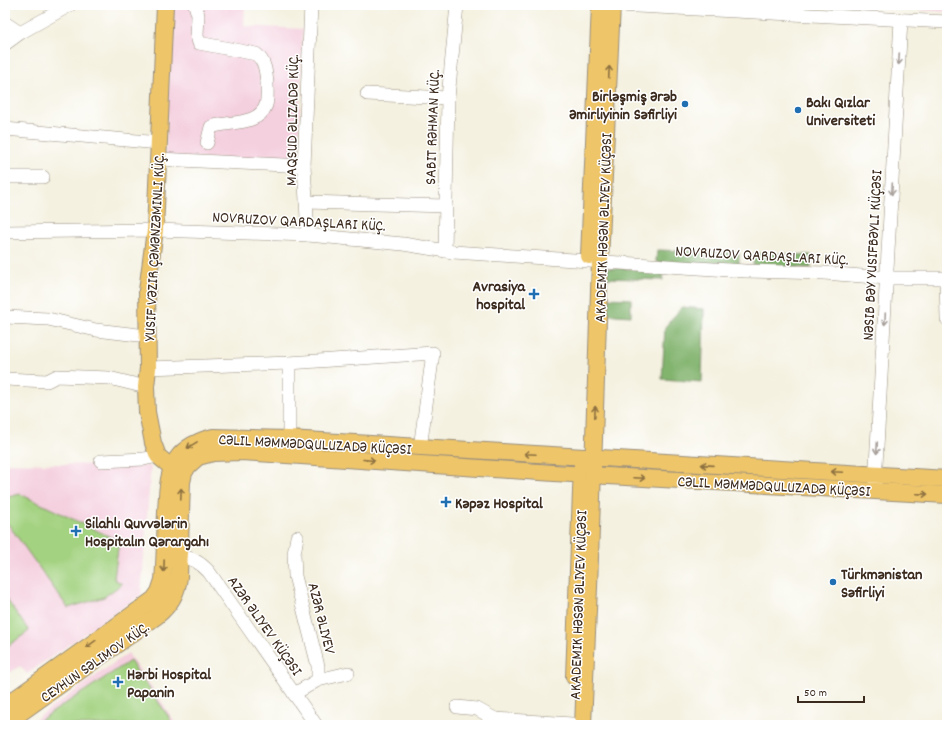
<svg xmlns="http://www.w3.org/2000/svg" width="952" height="730" viewBox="0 0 952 730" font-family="Dekko,sans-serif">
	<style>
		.built { fill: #f4cfde }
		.green { fill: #a3d280; stroke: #6f7e4f }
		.forest { fill: #82b46e; stroke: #5e6f46 }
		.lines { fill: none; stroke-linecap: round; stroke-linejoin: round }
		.minor-casing { stroke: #988e7f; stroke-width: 14 }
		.major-casing { stroke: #988e7f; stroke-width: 18 }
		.minor { stroke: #fff; stroke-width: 13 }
		.major { stroke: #eec569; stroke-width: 16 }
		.oneway { stroke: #a79f9a }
		.oneway2 { stroke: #8c7040 }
		.poi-dot { fill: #1f6fb2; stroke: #fff; stroke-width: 1.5 }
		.labels { text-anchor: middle; stroke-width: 3; stroke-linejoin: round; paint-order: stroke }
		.poi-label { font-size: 16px; font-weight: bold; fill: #3b2a1e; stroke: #fff; text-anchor: start }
		.street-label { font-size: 16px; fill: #3b2a1e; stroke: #fff }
	</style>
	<rect width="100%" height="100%" fill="#fff"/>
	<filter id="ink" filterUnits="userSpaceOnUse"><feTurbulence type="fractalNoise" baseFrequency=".025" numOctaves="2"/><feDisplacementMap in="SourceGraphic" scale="8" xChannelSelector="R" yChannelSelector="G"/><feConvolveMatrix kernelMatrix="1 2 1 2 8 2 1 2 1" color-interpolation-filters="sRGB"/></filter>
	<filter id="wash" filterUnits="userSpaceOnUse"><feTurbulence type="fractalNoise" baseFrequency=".012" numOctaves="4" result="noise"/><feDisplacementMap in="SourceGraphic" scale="16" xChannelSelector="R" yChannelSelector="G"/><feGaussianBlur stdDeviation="0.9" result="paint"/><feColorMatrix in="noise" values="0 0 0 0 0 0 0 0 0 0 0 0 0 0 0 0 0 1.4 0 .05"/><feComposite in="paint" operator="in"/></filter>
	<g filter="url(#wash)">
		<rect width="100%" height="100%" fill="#f4f1e0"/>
		<g class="built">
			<path d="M172,5H245L244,26L303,29L298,163L165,157Z"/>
			<path d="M917,5H947V12L917,10Z"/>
			<path d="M5,463L151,466L141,595L27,674L20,666L5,676Z"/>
			<path d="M128,653L161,701L173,719L175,725H27Z"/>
		</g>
		<g class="green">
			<path d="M20,494L119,541L114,579L122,584L104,597L68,608L8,524H5V498Z"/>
			<path d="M5,597L29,631L5,648Z"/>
			<path d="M130,661L169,717L172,725H33Z"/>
		</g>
		<g class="forest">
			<path d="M657,250L739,253V266L656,262Z"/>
			<path d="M754,253L811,255V268L753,266Z"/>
			<path d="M603,268L663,270V280L606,278L605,298L631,299V316L601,314Z"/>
			<path d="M682,307L704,309L702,382L662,379L665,327Z"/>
		</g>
	</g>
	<g filter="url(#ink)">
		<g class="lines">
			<defs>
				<g id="minor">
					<path d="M195,5L198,15L197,36L199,43L256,54C265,61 266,72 267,83C267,90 268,98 266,105C259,126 228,121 211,127L207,143"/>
					<path d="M617,5L947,22"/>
					<path d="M5,23L20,33"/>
					<path d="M5,44L20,33L70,5"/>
					<path d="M367,94L448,98"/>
					<path d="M5,129L159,143"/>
					<path d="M159,159L304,166"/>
					<path d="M5,177H43"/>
					<path d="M306,202L446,206"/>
					<path d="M5,232L155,230L308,235L403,244L453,252L589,261L745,271L824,273L887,278H947"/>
					<path d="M308,235L304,166L311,5"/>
					<path d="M445,251L448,98L457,5"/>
					<path d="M946,278L947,319"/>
					<path d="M5,317L48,319L96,330L147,336"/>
					<path d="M289,363V439"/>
					<path d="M148,368L289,363L433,353L420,448"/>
					<path d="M5,379L47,381L57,376L109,378L146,387"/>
					<path d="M101,461L144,459L158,456"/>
					<path d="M875,483L901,20"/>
					<path d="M180,556C192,558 200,562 209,572L316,725"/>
					<path d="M318,680L348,673"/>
					<path d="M294,694L318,680V666L295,576L294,554L297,537"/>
					<path d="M457,707L477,709L495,719"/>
					<path d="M486,725L495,719L572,724"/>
				</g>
				<g id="major">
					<path d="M165,5L155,230L147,291L148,368L146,387L147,412L153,443L158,456L171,467L180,471"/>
					<path d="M589,256L600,5"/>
					<path d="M574,677L582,465"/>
					<path d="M5,706L154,599L159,592L163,580C165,558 165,535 166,512C168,473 169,448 213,437L289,439L947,479"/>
					<path d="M5,724L157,616C170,605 177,594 179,577L182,482L184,473L188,466L198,457L213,453L241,452L554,473L947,495"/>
					<path d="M583,725L589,587L600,261L612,5"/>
				</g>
			</defs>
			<use href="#minor" class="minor-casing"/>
			<use href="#major" class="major-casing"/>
			<use href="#minor" class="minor"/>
			<use href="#major" class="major"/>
		</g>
		<defs><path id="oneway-shaft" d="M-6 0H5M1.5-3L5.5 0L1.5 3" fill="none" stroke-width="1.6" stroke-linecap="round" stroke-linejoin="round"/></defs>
		<g class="oneway">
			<use href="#oneway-shaft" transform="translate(899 59) rotate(93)"/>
			<use href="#oneway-shaft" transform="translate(892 189) rotate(93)"/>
			<use href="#oneway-shaft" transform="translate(885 319) rotate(93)"/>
			<use href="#oneway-shaft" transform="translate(877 448) rotate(93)"/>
		</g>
		<g class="oneway2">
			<use href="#oneway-shaft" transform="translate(609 72) rotate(-87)"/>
			<use href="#oneway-shaft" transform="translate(595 412) rotate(-88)"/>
			<use href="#oneway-shaft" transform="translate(192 445) rotate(149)"/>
			<use href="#oneway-shaft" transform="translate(530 454) rotate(-177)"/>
			<use href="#oneway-shaft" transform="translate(369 460) rotate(5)"/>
			<use href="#oneway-shaft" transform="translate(707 465) rotate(-176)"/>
			<use href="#oneway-shaft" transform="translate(837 472) rotate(-177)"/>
			<use href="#oneway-shaft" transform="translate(639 478) rotate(3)"/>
			<use href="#oneway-shaft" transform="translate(181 494) rotate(-88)"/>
			<use href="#oneway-shaft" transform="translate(922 494) rotate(2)"/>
			<use href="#oneway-shaft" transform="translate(164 566) rotate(92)"/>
			<use href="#oneway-shaft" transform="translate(91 644) rotate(144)"/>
		</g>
	</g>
	<g class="poi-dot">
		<circle cx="685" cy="104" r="4"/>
		<circle cx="798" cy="110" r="4"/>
		<path d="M532 288h4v4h4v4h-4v4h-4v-4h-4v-4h4z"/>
		<path d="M444 496h4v4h4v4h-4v4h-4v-4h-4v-4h4z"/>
		<path d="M74 525h4v4h4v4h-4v4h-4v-4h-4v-4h4z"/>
		<circle cx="833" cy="582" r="4"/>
		<path d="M116 676h4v4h4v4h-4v4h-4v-4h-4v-4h4z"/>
	</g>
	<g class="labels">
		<g class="poi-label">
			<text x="677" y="101" text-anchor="end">Birləşmiş Ərəb<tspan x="677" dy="18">Əmirliyinin Səfirliyi</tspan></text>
			<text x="806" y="107">Bakı Qızlar<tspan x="806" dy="18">Universiteti</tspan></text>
			<text x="525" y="291" text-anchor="end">Avrasiya<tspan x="525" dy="18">hospital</tspan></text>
			<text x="455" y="508">Kəpəz Hospital</text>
			<text x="85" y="528">Silahlı Quvvələrin<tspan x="85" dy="18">Hospitalın Qərargahı</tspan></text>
			<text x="841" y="579">Türkmənistan<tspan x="841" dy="18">Səfirliyi</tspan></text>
			<text x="127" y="679">Hərbi Hospital<tspan x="127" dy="18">Papanin</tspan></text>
		</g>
		<g class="street-label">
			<text transform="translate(291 120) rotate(-89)" y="6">MAQSUD ƏLIZADƏ KÜÇ.</text>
			<text transform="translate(431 127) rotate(-88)" y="6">SABIT RƏHMAN KÜÇ.</text>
			<text transform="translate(299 220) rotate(3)" y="6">NOVRUZOV QARDAŞLARI KÜÇ.</text>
			<text transform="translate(602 228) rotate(-88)" y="6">AKADEMIK HƏSƏN ƏLIYEV KÜÇƏSI</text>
			<text transform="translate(153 247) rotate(-87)" y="6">YUSIF VƏZIR ÇƏMƏNZƏMINLI KÜÇ.</text>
			<text transform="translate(762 254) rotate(3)" y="6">NOVRUZOV QARDAŞLARI KÜÇ.</text>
			<text transform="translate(871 255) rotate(-87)" y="6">NƏSIB BƏY YUSIFBƏYLI KÜÇƏSI</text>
			<text transform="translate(315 443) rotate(3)" y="6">CƏLIL MƏMMƏDQULUZADƏ KÜÇƏSI</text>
			<text transform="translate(774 485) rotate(3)" y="6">CƏLIL MƏMMƏDQULUZADƏ KÜÇƏSI</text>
			<text transform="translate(577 605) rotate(-88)" y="6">AKADEMIK HƏSƏN ƏLIYEV KÜÇƏSI</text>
			<text transform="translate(323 618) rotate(76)" y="6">AZƏR ƏLIYEV</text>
			<text transform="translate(266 625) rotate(55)" y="6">AZƏR ƏLIYEV KÜÇƏSI</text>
			<text transform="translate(94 661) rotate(-35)" y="6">CEYHUN SƏLIMOV KÜÇ.</text>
		</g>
	</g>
	<rect width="952" height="730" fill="none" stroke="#fff" stroke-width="20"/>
	<path d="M798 696v6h66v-6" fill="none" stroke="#3b2a1e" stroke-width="2"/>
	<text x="804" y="696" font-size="12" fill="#3b2a1e" stroke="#ffffff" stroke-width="3" paint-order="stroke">50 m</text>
</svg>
